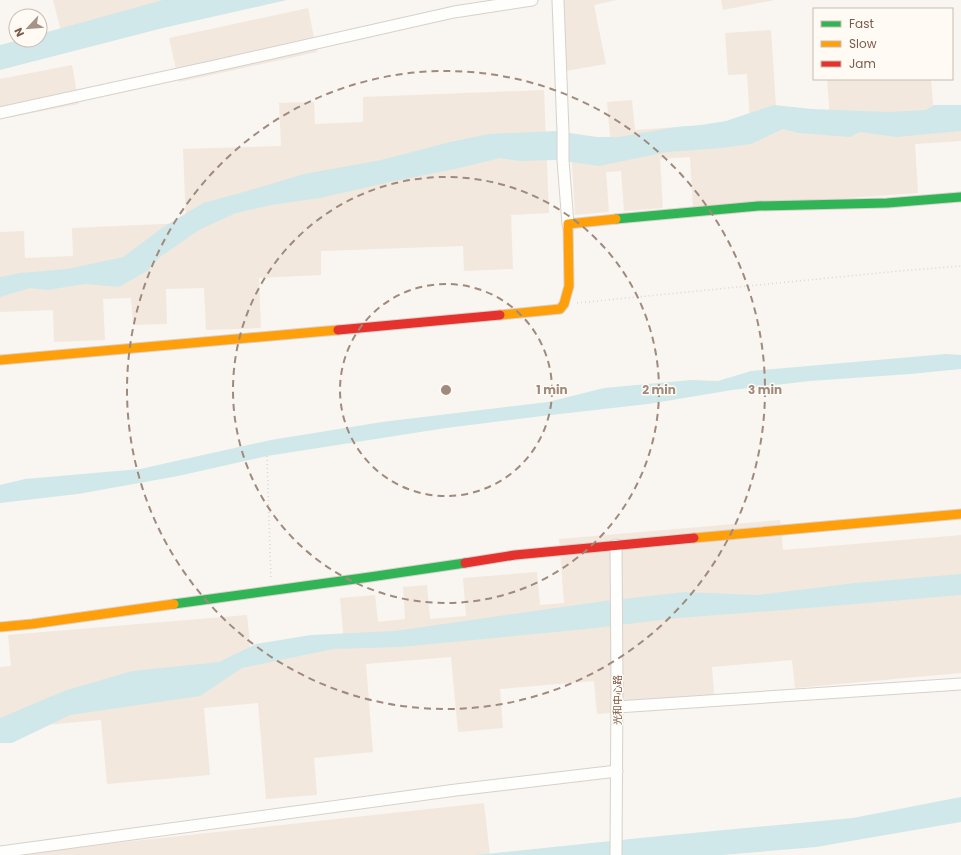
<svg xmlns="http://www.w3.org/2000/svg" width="961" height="855" viewBox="0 0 961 855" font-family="Poppins,'Noto Sans SC',sans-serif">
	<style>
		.residential { fill: #f2e8de }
		.water { fill: #d0e8ea }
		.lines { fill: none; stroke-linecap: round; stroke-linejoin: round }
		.street-casing { stroke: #d7d1cb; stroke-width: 13 }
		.fast-casing { stroke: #d9d2cb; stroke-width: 11 }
		.slow-casing { stroke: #d9d2cb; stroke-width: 11 }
		.jam-casing { stroke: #d9d2cb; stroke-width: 11 }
		.path { stroke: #dcd5d0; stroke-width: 1.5; stroke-dasharray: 1 3; stroke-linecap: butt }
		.street { stroke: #fefefd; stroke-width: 11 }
		.fast { stroke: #30b455; stroke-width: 9 }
		.slow { stroke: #ff9f0a; stroke-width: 9 }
		.jam { stroke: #e5322d; stroke-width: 9 }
		.ring { fill: none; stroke: #9f8a7d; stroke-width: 2; stroke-dasharray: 7 5 }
		.labels { text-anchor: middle; stroke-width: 3; stroke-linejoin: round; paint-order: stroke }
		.street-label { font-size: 10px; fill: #7a5c4d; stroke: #fffaf3 }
		.centre { fill: #9f8a7d; stroke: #fffaf3; stroke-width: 2 }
		.ring-label { font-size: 12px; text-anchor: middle; font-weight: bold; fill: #9f8a7d; stroke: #fffaf3; stroke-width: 3; stroke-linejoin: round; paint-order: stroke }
	</style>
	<rect width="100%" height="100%" fill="#f9f5f0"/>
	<g class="residential">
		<path d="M53,0H201L62,35Z"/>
		<path d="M552,0H617L594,5L606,64L566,71Z"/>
		<path d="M721,0H775L723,10Z"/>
		<path d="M308,8L317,52L179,82L169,38Z"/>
		<path d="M771,30L777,122L830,118L827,79H931L934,115L961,114V141L915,144L918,193L693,209L690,157L660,159L663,208L624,211L621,171L606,172L609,212L575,215L571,150L611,147L607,102L632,100L635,130L750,122L747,74L728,75L725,33Z"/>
		<path d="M72,65L79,104L0,119V79Z"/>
		<path d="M544,90L549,213L511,215L513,269L464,271L463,246L321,251V275L259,278L261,328L206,330L204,288L166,289L167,324L133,325L131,298L103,299L105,340L54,342L53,310L0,312V232L24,231L25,258L73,256L72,228L186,223L183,149L281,146L279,103L314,102L315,124L363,122V97Z"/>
		<path d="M780,520L783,550L961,535V673L795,688L792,660L712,667L715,704L597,714L594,681L500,689L503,728L458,732L451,657L366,664L373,752L314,758L317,795L266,799L258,703L204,708L210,775L107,784L101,720L0,729V667L11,666L8,635L247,615L251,652L344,643L340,598L375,595L378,622L405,619L403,587L427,585L430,619L466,616L463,578L537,572L540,605L564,603L559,539Z"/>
		<path d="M484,803L490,855H4Z"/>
	</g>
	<g class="water">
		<path d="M163,0H287L163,28L0,70V45L19,40H40V34Z"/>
		<path d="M774,105L812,109L888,112L926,110L934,105H961V131L896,137L860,132L850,137L798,133L783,129L751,144L721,148L667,152L599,166L557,160L520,161L500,158L455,169L390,182L320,198L271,205L236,213L199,230L160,257L147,271L119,287L85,284L47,290L30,288L0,297V277L20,273L67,269L123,257L162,228L203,203L247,191L304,174L381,160L450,142L489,134L556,131L597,137H618L676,127L701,125L726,121Z"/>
		<path d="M946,354L961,355V369L910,374L810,381L732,390L648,404L542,416L446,428L267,456L178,476L78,494L0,503V485L25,479L140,469L271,440L382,422L548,402L604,388L691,380L718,381L751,371Z"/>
		<path d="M961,574V595L785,610L678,618L587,629L400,647L333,649L242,668L200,696L70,715L12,743H0V718L64,691L132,671L219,662L256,644L311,635L395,631L605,601L685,592L757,595L855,583Z"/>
		<path d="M961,797V822L816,847L722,855H476L640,838L853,818Z"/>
	</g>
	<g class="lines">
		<defs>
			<g id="street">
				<path d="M558,0L563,132V160L568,224"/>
				<path d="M0,113L219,65L454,12L532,0"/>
				<path d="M616,545L617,686L616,855"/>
				<path d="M617,707L961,684"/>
				<path d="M0,852L456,790L617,771"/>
			</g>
			<g id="fast">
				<path d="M616,219L758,206L887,203L961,197"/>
				<path d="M174,604L370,577L465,563"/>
			</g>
			<g id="slow">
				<path d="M500,315L560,309L564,304L569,286L568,224L616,219"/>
				<path d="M0,360L338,330"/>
				<path d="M694,538L961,514"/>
				<path d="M0,627L32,624L174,604"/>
			</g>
			<g id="jam">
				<path d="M338,330L500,315"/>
				<path d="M465,563L515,555L694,538"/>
			</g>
		</defs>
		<use href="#street" class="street-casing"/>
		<use href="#fast" class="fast-casing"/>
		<use href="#slow" class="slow-casing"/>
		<use href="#jam" class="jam-casing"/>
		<g class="path">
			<path d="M577,303L899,271L961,266"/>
			<path d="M267,456L271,580"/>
		</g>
		<use href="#street" class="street"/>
		<use href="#fast" class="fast"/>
		<use href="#slow" class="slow"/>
		<use href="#jam" class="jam"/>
	</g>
	<g class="ring">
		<circle cx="446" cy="390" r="106"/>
		<circle cx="446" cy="390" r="213"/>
		<circle cx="446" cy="390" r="319"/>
	</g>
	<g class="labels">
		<g class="street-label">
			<text transform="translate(617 700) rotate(-90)" y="4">光和中心路</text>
		</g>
	</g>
	<circle cx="446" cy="390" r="6" class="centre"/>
	<g class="ring-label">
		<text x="552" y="394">1 min</text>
		<text x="659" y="394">2 min</text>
		<text x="765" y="394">3 min</text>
	</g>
	<rect x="813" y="8" width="140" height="72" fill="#fffaf3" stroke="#cabbb1"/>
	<rect x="821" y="21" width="20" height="6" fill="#30b455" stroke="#cabbb1"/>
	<text x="849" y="28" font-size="12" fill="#7a5c4d">Fast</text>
	<rect x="821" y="41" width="20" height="6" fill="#ff9f0a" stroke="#cabbb1"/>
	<text x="849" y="48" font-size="12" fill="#7a5c4d">Slow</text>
	<rect x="821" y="61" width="20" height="6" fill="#e5322d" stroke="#cabbb1"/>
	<text x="849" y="68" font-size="12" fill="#7a5c4d">Jam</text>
	<g transform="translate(28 28) rotate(244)"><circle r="19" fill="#fffaf3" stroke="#cabbb1"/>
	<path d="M0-3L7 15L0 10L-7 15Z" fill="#a69286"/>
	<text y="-6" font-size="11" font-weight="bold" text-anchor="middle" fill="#7a5c4d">N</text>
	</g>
</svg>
